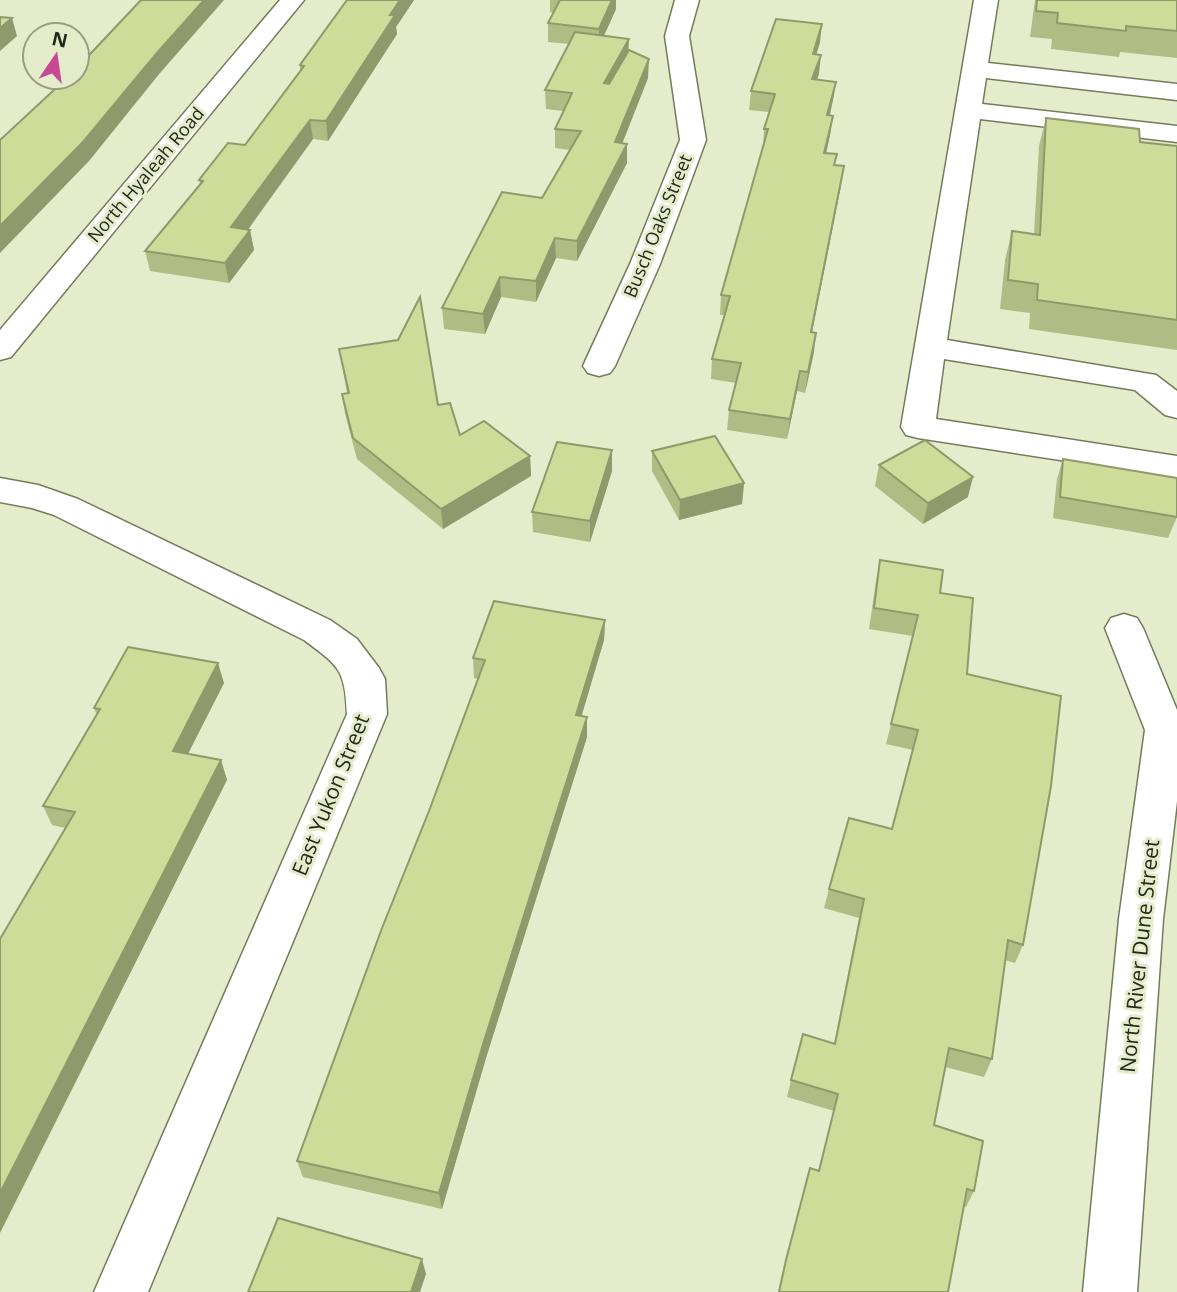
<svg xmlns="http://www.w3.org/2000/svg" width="1177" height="1292" viewBox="0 0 1177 1292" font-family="'Open Sans',sans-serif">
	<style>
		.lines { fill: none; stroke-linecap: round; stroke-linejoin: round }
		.minor-casing { stroke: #747b5c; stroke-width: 3 }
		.minor { fill: #fff; fill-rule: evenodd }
		.wall { fill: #b1bc84 }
		.shaded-wall { fill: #90996b }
		.building { fill: #cedb99; stroke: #90996b; stroke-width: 2 }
		.labels { text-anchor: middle; stroke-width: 6; stroke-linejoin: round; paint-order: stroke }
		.far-street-label { font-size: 18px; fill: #25271b; stroke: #e5eccb }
		.street-label { font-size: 21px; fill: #25271b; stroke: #e5eccb }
	</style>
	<rect width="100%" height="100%" fill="#e5eccb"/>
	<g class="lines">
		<defs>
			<g id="minor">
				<path d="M280,0H304L11,357L0,360V330Z"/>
				<path d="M675,0H699L689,36L706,140L660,264L615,366L610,373L599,376L588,373L583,366L630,264L680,140L665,36Z"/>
				<path d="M974,0H998L988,63L1177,84V100L986,78L982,104L1177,126V142L980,119L947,340L1156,375L1177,391V418L1165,415L1135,390L944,359L936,419L1177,456V478L918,438L906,435L901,427Z"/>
				<path d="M0,478L38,485L78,499L330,620L357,639L379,668L385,679L387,714L148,1292H94L347,714C345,669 339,666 304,640L54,515L32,508L0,502Z"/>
				<path d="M1124,614L1137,618L1143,628L1177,710V801L1163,919L1137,1292H1083L1119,919L1145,730L1105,628L1111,618Z"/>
			</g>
		</defs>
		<use href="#minor" class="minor-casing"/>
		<use href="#minor" class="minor"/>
	</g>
	<g class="wall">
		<path d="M347,0H414L396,27L397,34L328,141L313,139L248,230H250L254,250L229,283L150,271L145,251L200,184L199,180L245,145L300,71V65Z"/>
		<path d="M550,0H616V9L604,35L629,50L648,78L622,143L627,144V163L577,261L556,258L536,302L501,297L485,334L444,329L442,308L542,198L570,150L555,148V129L563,111L546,109L545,90L569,44L548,42V23L553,13L550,12Z"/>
		<path d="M1035,0H1177V58L1120,52L1119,57L1051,49L1052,39L1030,37Z"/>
		<path d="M820,42L816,55L819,74L817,79L836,82L833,100L830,115L833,116L830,135L826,153L835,165L841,185L812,332L814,352L805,393L797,391L787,439L727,430L729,410L736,383L711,379L712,359L725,315H720L721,295L763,148L764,129L769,112L749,110L751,91Z"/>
		<path d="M1046,118L1140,142L1177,146V350L1029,329L1030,313L1000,309L1005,260L1012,231L1034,234L1039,146Z"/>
		<path d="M339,349L438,405L460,435L530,456L531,476L443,529L357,459L345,414L342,394L347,393Z"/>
		<path d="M652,451L744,483L742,504L679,520L652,471Z"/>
		<path d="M1063,459L1177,517L1168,538L1053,518L1057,479Z"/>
		<path d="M879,465L968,497L923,524L875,486Z"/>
		<path d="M612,471L590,542L533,532L532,512Z"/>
		<path d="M880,560L940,593L967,674L1023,945L1015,963L1005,960L992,1059L984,1077L945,1067L934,1125L974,1191L966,1207L963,1206L948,1292H778L810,1168L818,1171L834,1111L787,1097L791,1080L834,1044L859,918L824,908L829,889L892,829L913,750L886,744L913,636L869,629L876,581Z"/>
		<path d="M605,620L604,640L581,716L587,717V737L486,1058L442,1209L303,1177L297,1161L478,679L474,678L473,658Z"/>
		<path d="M224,683L188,754L221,760L227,780L65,828L52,825L43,806L97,716L94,708Z"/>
	</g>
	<g class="shaded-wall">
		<path d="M204,0H224L160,73L89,161L0,253V226Z"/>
		<path d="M400,0H414L396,27L397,34L328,141L326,121Z"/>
		<path d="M612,0H616V9L599,47V29Z"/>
		<path d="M12,18L17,36L0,51V28Z"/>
		<path d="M822,24L820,42L811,73L813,54Z"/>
		<path d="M629,39L628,57L604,102V83Z"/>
		<path d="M821,55L819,74L810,98L812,79Z"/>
		<path d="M649,59L648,78L615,162V142Z"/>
		<path d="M836,82L833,100L825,134L827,115Z"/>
		<path d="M833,116L830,135L822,172L824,153Z"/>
		<path d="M310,120L313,139L235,247L231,227Z"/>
		<path d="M627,144V163L577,261V241Z"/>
		<path d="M844,166L841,185L808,352L811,332Z"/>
		<path d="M250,230L254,250L229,283L225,263Z"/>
		<path d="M555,238L556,258L536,302V281Z"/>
		<path d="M500,277L501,297L485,334L483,314Z"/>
		<path d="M816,333L814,352L805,393L808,372Z"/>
		<path d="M800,371L797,391L787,439L790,419Z"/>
		<path d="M612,450V471L590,542V521Z"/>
		<path d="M530,456L531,476L443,529L441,509Z"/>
		<path d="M973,477L968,497L923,524L928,503Z"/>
		<path d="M744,483L742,504L679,520L680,500Z"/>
		<path d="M605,620L604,640L576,735V715Z"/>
		<path d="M218,663L224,683L179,771L173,751Z"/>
		<path d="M587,717V737L486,1058L442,1209L439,1193L484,1041Z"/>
		<path d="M221,760L227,780L0,1233V1193Z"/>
		<path d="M422,1259L426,1274L420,1292H411Z"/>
	</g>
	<g class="building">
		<path d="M141,0H204L156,54L83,142L0,226V140L68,77H77V68Z"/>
		<path d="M347,0H400L390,15H395L326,121L310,120L231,227L250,230L225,263L145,251L203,181L199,180L228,143L245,145L304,66L300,65Z"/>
		<path d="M560,0H612L599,29L548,23Z"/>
		<path d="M1037,0H1177V31L1126,26V31L1057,23L1058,13L1036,11Z"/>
		<path d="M0,17L12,18L0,28Z"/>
		<path d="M776,19L822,24L813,54L821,55L812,79L836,82L827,115L833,116L824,153L837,154L834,165L844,166L811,332L816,333L808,372L800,371L790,419L729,410L741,363L712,359L730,296L721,295L768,129H764L775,94L751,91Z"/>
		<path d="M575,32L629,39L604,83L609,84L629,50L649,59L615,142L627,144L577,241L555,238L536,281L500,277L483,314L442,308L502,192L542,198L581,131L555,129L572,93L545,90Z"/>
		<path d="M1046,118L1139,129L1140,142L1177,146V320L1037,300L1038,284L1008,280L1012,231L1040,235Z"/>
		<path d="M420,297L438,405L450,403L460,435L484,421L530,456L441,509L353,438L342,394L349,393L339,349L398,340Z"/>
		<path d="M715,436L744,483L680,500L652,451Z"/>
		<path d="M925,440L973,477L928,503L879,465Z"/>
		<path d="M557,442L612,450L590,521L532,512Z"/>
		<path d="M1063,459L1177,478V517L1060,497Z"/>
		<path d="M880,560L943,570L940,593L973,598L967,674L1061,696L1051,786L1023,945L1008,940L992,1059L949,1048L934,1125L983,1141L974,1191L967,1189L948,1292H779L786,1260L810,1168L819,1171L838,1094L791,1080L803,1034L835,1044L864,899L829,889L849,818L892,829L918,730L891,724L918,615L874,608Z"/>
		<path d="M494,601L605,620L576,715L587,717L484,1041L439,1193L297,1161L382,928L429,811L485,660L473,658Z"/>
		<path d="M128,647L218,663L173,751L221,760L0,1193V939L75,812L43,806L100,709L94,708Z"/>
		<path d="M278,1218L422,1259L411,1292H248Z"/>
	</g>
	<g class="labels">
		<g class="far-street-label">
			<text transform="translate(146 175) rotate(-50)" y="6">North Hyaleah Road</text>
			<text transform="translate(658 226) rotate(-68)" y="6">Busch Oaks Street</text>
		</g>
		<g class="street-label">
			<text transform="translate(331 795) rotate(-68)" y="7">East Yukon Street</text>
			<text transform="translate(1140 956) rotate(-84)" y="7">North River Dune Street</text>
		</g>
	</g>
	<g transform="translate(56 56) rotate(13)"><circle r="33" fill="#e5eccb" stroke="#989d85" stroke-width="2"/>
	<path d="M0-5L12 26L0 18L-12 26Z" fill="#c74895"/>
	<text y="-10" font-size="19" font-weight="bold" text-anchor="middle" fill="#25271b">N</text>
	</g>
</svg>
